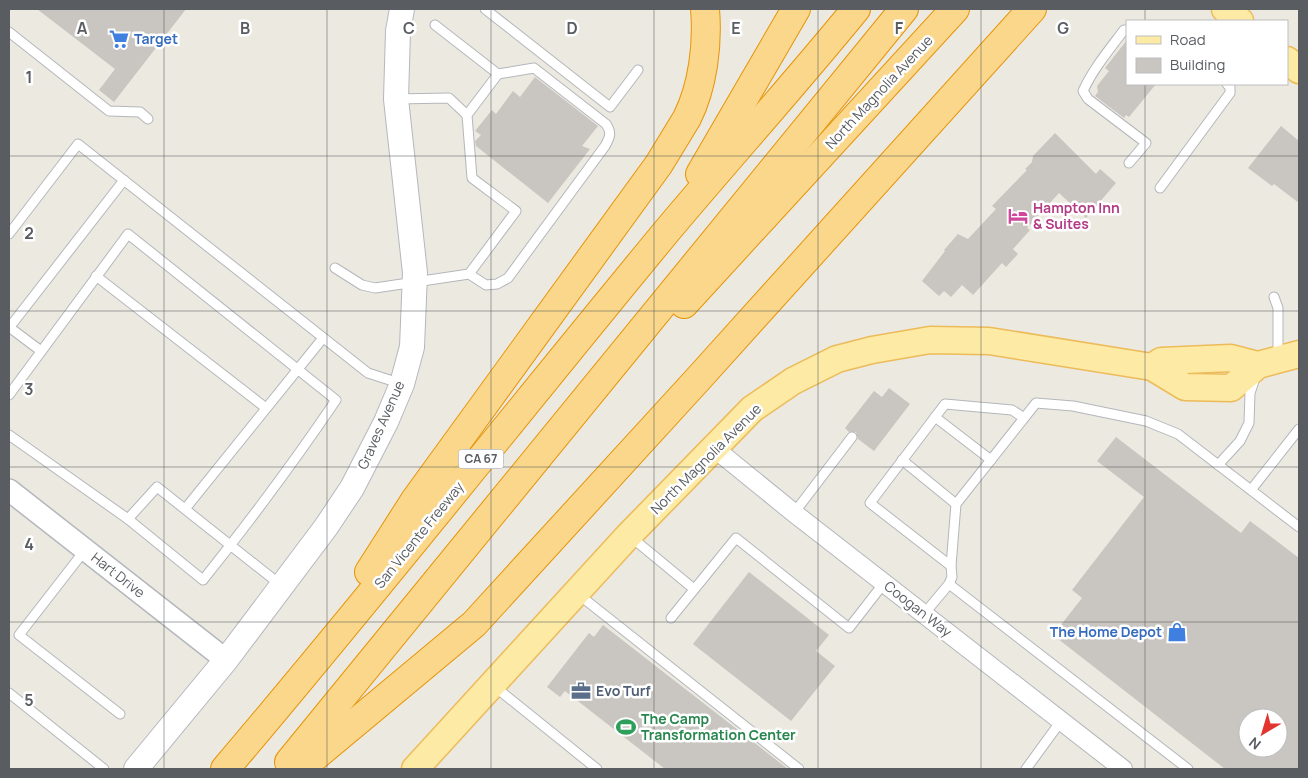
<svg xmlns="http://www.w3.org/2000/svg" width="1308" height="778" viewBox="0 0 1308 778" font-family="Manrope,sans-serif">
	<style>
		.building { fill: #c9c5c0; fill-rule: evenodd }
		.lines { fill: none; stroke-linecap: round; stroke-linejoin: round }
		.service-casing { stroke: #b3b7bb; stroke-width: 11 }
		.minor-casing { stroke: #b3b7bb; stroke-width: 20 }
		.tertiary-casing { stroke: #b3b7bb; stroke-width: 24 }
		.secondary-casing { stroke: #b4b8bd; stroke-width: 26 }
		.primary-casing { stroke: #edbb59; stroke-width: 29 }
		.motorway-casing { stroke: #e69407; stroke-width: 30 }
		.service { stroke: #fff; stroke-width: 9 }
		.minor { stroke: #fff; stroke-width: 18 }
		.tertiary { stroke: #fff; stroke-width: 21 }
		.secondary { stroke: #fff; stroke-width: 24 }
		.primary { stroke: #fceaa5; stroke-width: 26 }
		.motorway { stroke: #fad78a; stroke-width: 28 }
		.grid { fill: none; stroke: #595d61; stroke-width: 1; stroke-opacity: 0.55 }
		.labels { text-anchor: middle; stroke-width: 5; stroke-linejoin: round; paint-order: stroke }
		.shield { fill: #fff; stroke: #8b8e90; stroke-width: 1 }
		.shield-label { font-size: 12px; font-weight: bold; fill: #595d61 }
		.shop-label { font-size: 14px; font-weight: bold; fill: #366cbe; stroke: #fff; text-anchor: start }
		.street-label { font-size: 14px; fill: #595d61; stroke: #fff }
		.hotel-label { font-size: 14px; font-weight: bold; fill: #b23c85; stroke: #fff; text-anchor: start }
		.service-label { font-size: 14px; font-weight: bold; fill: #4e5e75; stroke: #fff; text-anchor: start }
		.leisure-label { font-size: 14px; font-weight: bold; fill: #27864d; stroke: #fff; text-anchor: start }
		.grid-label { font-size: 16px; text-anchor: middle; font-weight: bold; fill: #595d61; stroke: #fff; stroke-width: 5; stroke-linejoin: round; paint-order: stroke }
	</style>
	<rect width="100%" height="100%" fill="#ece9e1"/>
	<g class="building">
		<path d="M37,9H186L114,102L99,90L115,69Z"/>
		<path d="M1127,40V84H1156L1129,117L1126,115L1124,118L1095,96L1098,92L1097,86L1109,71L1105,68Z"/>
		<path d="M535,77L598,126L582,146L590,149L548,203L476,146L475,141L481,135L475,131L492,110L496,114L513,91L520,97Z"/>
		<path d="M1281,126L1299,141V203L1274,184L1272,186L1248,168Z"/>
		<path d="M1055,133L1096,174L1100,169L1116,183L1086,218L1059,193L1027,228L1030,230L1013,249L1018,254L1006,267L1002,263L973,295L962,285L951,297L944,291L939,296L922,281L945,251L944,250L958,234L968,239L996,209L992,206L1027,170L1025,169L1032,162L1033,156Z"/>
		<path d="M889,388L910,404L874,451L858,439L856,432H849L845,428L874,391L882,397Z"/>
		<path d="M1116,437L1241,533L1250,521L1299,558V769H1225L1053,635L1082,598L1072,590L1144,497L1097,461ZM1248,718H1278V748H1248Z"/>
		<path d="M749,572L829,635L816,651L835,666L791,721L693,644Z"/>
		<path d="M603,625L788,769H665L565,691L560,697L547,687L589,633L594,637Z"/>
	</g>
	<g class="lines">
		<defs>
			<g id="service">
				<path d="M485,9L610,107L638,70"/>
				<path d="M1127,30H1124C1109,50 1093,69 1083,91L1088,99L1146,143L1129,163"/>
				<path d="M9,32L109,111L140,112L148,119"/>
				<path d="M396,99L449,98L467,115"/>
				<path d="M1160,188L1230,93V87L1227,84"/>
				<path d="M9,234L78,144L368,373L402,384"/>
				<path d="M335,268L362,285L375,288L469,274L486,285L497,284L508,278L605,146C610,137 612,133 606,124L534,68L498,74L435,25"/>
				<path d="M469,274L516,211L472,178L467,115L498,74"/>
				<path d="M96,276L266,408"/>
				<path d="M1274,297L1278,308V358"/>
				<path d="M9,327L41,351"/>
				<path d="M9,328L124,180"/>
				<path d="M9,395L128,234L336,400C294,462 250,521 203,580L128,519L157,487L282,586"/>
				<path d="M935,417L991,460"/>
				<path d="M9,435L128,519"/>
				<path d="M902,460L956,504"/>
				<path d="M1218,465L1240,441L1249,423L1250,393L1255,378"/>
				<path d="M1251,490L1299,429"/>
				<path d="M185,509L323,338"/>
				<path d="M794,513L852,437"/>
				<path d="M631,537L694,589"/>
				<path d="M85,550L19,635L120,714"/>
				<path d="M951,566L870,503L945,404L1012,410L1024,418"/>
				<path d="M949,584L1188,769"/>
				<path d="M578,594L799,769"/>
				<path d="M924,614L949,584L952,577L951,566L956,504L1036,403L1073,406L1146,421L1178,434L1299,527"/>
				<path d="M671,618L736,538L849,628L884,583"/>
				<path d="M494,686L597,769"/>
				<path d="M9,693L104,769"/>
				<path d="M1026,769L1061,721"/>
			</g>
			<path id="minor" d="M714,448L794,513L1123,769"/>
			<path id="tertiary" d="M9,490L226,660"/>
			<path id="secondary" d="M136,769L226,660L326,527L352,488L386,422L402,384L412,347L415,273L396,99L398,31L402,9"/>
			<g id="primary">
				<path d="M1225,9L1240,21"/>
				<path d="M1287,60L1299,70"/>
				<path d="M1152,367L1161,361L1231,358L1258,365"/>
				<path d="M415,769L628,536L752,409L793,381L837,359L872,350L930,340L989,341L1152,367L1185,387L1231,388L1258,365L1299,354"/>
			</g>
			<g id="motorway">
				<path d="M700,174L796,9"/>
				<path d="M684,304L955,9"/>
				<path d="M369,572L415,500L659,164C668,149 678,133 687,118C703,86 708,44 705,9"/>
				<path d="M289,762L904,9"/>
				<path d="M225,769C375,593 518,411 666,232C729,157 794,85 856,9"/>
				<path d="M300,769L474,624L699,378L1032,9"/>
			</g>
		</defs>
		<use href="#service" class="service-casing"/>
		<use href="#minor" class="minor-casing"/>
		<use href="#tertiary" class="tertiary-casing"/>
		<use href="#secondary" class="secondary-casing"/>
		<use href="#primary" class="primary-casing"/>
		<use href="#motorway" class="motorway-casing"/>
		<use href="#service" class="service"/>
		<use href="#minor" class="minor"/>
		<use href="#tertiary" class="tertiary"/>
		<use href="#secondary" class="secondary"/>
		<use href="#primary" class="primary"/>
		<use href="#motorway" class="motorway"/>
	</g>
	<path class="grid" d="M164,9V769M327,9V769M491,9V769M654,9V769M818,9V769M981,9V769M1145,9V21M1145,84V769M9,156H1299M9,311H1299M9,467H1299M9,622H1299"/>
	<defs>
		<symbol id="supermarket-bare" viewBox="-9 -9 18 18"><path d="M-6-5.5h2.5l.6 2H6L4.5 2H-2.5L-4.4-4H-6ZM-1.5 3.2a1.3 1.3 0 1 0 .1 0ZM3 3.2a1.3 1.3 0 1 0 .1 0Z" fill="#3f7fe0" stroke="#fff" stroke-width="2.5" paint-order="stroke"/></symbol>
		<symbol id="hotel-bare" viewBox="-9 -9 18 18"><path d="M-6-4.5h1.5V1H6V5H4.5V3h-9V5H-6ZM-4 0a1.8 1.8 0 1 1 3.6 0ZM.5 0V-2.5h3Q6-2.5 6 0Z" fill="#d1479c" stroke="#fff" stroke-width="2.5" paint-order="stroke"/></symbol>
		<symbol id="shop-bare" viewBox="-9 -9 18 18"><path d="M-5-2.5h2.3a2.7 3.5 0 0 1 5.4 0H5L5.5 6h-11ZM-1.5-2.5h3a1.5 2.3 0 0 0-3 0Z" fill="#3f7fe0" stroke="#fff" stroke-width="2.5" paint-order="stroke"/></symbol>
		<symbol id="office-bare" viewBox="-9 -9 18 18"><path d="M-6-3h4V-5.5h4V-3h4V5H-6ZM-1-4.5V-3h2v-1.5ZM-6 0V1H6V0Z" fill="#5c6f8a" stroke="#fff" stroke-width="2.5" paint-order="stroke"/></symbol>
		<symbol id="stadium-bare" viewBox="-9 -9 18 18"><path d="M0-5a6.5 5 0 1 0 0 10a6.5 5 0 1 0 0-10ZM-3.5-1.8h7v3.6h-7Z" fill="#2e9e5b" stroke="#fff" stroke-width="2.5" paint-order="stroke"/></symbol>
	</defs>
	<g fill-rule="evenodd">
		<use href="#supermarket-bare" x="105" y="25" width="28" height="28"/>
		<use href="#hotel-bare" x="1004" y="202" width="28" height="28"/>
		<use href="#shop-bare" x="1163" y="618" width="28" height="28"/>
		<use href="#office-bare" x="567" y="677" width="28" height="28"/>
		<use href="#stadium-bare" x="612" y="713" width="28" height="28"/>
	</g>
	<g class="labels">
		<rect class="shield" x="458.5" y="449.5" width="45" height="19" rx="4"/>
		<g class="shield-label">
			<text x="481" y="463">CA 67</text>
		</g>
		<g class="shop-label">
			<text x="134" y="44">Target</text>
			<text x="1162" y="637" text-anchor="end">The Home Depot</text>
		</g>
		<g class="street-label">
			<text transform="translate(879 92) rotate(-47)" y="5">North Magnolia Avenue</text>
			<text transform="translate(381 425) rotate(-66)" y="5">Graves Avenue</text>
			<text transform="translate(706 459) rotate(-45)" y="5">North Magnolia Avenue</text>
			<text transform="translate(419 535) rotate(-51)" y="5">San Vicente Freeway</text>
			<text transform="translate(118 575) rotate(38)" y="5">Hart Drive</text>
			<text transform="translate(918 609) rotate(38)" y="5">Coogan Way</text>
		</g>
		<g class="hotel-label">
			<text x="1033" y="213">Hampton Inn<tspan x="1033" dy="16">&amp; Suites</tspan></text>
		</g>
		<g class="service-label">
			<text x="596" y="696">Evo Turf</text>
		</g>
		<g class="leisure-label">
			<text x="641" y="724">The Camp<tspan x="641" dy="16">Transformation Center</tspan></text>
		</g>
	</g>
	<g class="grid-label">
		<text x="82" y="34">A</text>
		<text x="245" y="34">B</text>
		<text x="409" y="34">C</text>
		<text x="572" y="34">D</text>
		<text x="736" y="34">E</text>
		<text x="899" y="34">F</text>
		<text x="1063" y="34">G</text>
		<text x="29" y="83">1</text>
		<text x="29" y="239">2</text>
		<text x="29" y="395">3</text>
		<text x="29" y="550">4</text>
		<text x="29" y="706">5</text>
	</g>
	<rect width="1308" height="778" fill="none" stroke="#595d61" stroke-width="20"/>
	<rect x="1126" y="20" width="162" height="65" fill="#ffffff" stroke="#bdbec0"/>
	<rect x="1136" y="36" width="25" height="8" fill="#fceaa5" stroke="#bdbec0"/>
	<text x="1170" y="45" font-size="15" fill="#595d61">Road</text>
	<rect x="1136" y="58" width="25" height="15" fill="#c9c5c0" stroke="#bdbec0"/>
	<text x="1170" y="70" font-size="15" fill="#595d61">Building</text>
	<g transform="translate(1263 733) rotate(218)"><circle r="24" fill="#ffffff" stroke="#bdbec0"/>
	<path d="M0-4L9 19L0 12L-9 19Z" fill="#e4342f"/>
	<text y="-8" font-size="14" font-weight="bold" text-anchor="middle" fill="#595d61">N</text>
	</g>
</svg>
